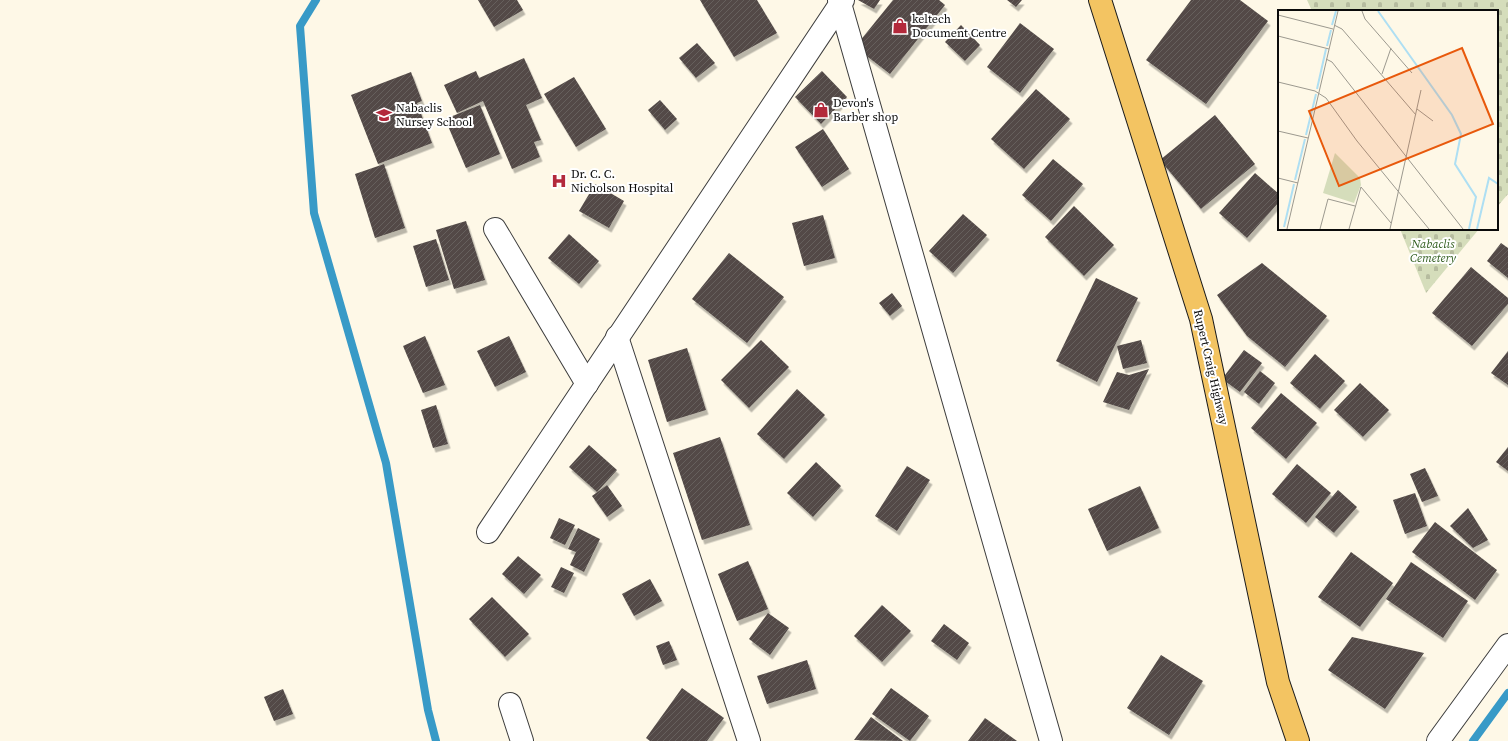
<svg xmlns="http://www.w3.org/2000/svg" width="1508" height="741" viewBox="0 0 1508 741" font-family="'Source Serif 4',serif">
	<style>
		.cemetery { fill: url(#cemetery-stones) }
		.lines { fill: none; stroke-linecap: round; stroke-linejoin: round }
		.stream { stroke: #389ac7; stroke-width: 8 }
		.building { fill: url(#building-hatch); filter: url(#shadow) }
		.minor-casing { stroke: #3d3d3d; stroke-width: 24 }
		.major-casing { stroke: #1b1b1b; stroke-width: 24 }
		.minor { stroke: #fff; stroke-width: 22 }
		.major { stroke: #f3c462; stroke-width: 22 }
		.labels { text-anchor: middle; stroke-width: 4; stroke-linejoin: round; paint-order: stroke }
		.poi-label { font-size: 12px; fill: #0a0a0a; stroke: #fff; text-anchor: start }
		.park-label { font-size: 12px; font-style: italic; fill: #305d1e; stroke: #fff }
		.street-label { font-size: 12px; fill: #0a0a0a; stroke: #fff }
		.inset-river { fill: none; stroke: #aedff3; stroke-width: 2 }
		.inset-road { fill: none; stroke: #9c998f; stroke-width: 1 }
		.view { fill: #e8590c; fill-opacity: 0.15; stroke: #e8590c; stroke-width: 2 }
		.inset-edge { fill: none; stroke: #0a0a0a; stroke-width: 2 }
	</style>
	<defs>
		<pattern id="cemetery-stones" width="16" height="16" patternUnits="userSpaceOnUse"><rect width="16" height="16" fill="#d5ddbb"/><path d="M2 7V4a2 2 0 0 1 4 0v3zM10 15v-3a2 2 0 0 1 4 0v3z" fill="#b6bc9f"/></pattern>
		<pattern id="building-hatch" width="6" height="6" patternUnits="userSpaceOnUse"><rect width="6" height="6" fill="#524a47"/><path d="M-1 1l2-2M0 6l6-6M5 7l2-2" fill="none" stroke="#66605d"/></pattern>
		<filter id="shadow"><feDropShadow dx="2.5" dy="4.5" stdDeviation="0" flood-color="#0004"/></filter>
	</defs>
	<rect width="100%" height="100%" fill="#fef8e7"/>
	<g class="cemetery">
		<path d="M1307,0H1508V194L1497,207V11H1312Z"/>
		<path d="M1400,229H1479L1426,293Z"/>
	</g>
	<g class="lines">
		<g class="stream">
			<path d="M316,0L300,26L314,213L386,463L428,710L436,741"/>
			<path d="M1473,741L1508,693"/>
		</g>
	</g>
	<g class="building">
		<path d="M478,0H517L523,10L494,27Z"/>
		<path d="M700,0H757L777,33L734,57Z"/>
		<path d="M858,0H880L874,9Z"/>
		<path d="M893,0H939L945,5L890,74L855,47Z"/>
		<path d="M1007,0H1022L1016,7Z"/>
		<path d="M1191,0H1240L1268,21L1206,104L1146,60Z"/>
		<path d="M1020,23L1054,49L1020,93L987,67Z"/>
		<path d="M961,25L980,45L965,61L945,42Z"/>
		<path d="M697,43L715,63L696,78L679,58Z"/>
		<path d="M524,58L542,98L526,105L541,140L534,142L540,157L512,169L483,101L457,113L444,85L476,71L479,78Z"/>
		<path d="M822,71L847,97L821,124L795,97Z"/>
		<path d="M411,72L422,101L417,103L432,143L378,164L351,95Z"/>
		<path d="M574,77L606,129L576,147L544,94Z"/>
		<path d="M1036,89L1070,119L1024,169L991,139Z"/>
		<path d="M660,100L677,119L665,130L648,110Z"/>
		<path d="M480,105L500,154L466,168L445,119Z"/>
		<path d="M1215,115L1255,164L1201,209L1160,160Z"/>
		<path d="M823,129L849,169L822,187L795,147Z"/>
		<path d="M1053,159L1083,184L1051,221L1022,195Z"/>
		<path d="M384,164L405,228L375,238L355,174Z"/>
		<path d="M1255,173L1279,194V202L1247,238L1219,213Z"/>
		<path d="M595,184L624,201L609,228L579,211Z"/>
		<path d="M1074,206L1114,245L1084,276L1045,237Z"/>
		<path d="M963,214L987,235L953,273L929,251Z"/>
		<path d="M823,215L835,258L804,266L792,223Z"/>
		<path d="M466,221L485,280L454,289L436,230Z"/>
		<path d="M569,234L599,261L579,284L548,258Z"/>
		<path d="M436,239L449,280L426,287L413,246Z"/>
		<path d="M1501,243L1508,248V278L1487,261Z"/>
		<path d="M729,253L784,297L747,343L692,299Z"/>
		<path d="M1262,263L1327,316L1285,367L1247,336L1217,295Z"/>
		<path d="M1471,267L1508,298V304L1472,346L1432,313Z"/>
		<path d="M1096,278L1138,298L1097,382L1056,361Z"/>
		<path d="M892,293L902,306L890,316L879,303Z"/>
		<path d="M425,336L445,385L423,393L403,346Z"/>
		<path d="M509,336L526,372L495,387L477,351Z"/>
		<path d="M761,340L789,367L749,408L721,380Z"/>
		<path d="M1141,340L1147,363L1123,369L1117,346Z"/>
		<path d="M687,348L706,410L667,422L648,360Z"/>
		<path d="M1244,350L1262,363L1240,392L1222,379Z"/>
		<path d="M1508,351V385L1491,373Z"/>
		<path d="M1315,354L1345,381L1320,409L1290,383Z"/>
		<path d="M1149,369L1129,410L1103,402L1117,372L1129,375Z"/>
		<path d="M1260,371L1275,383L1259,404L1244,392Z"/>
		<path d="M1360,383L1389,410L1363,437L1334,410Z"/>
		<path d="M797,389L825,415L784,459L757,434Z"/>
		<path d="M1281,393L1317,423L1286,459L1251,428Z"/>
		<path d="M436,405L448,444L433,448L421,410Z"/>
		<path d="M720,437L750,525L702,540L673,453Z"/>
		<path d="M589,445L617,470L597,492L569,467Z"/>
		<path d="M1508,447V471L1496,462Z"/>
		<path d="M816,462L841,486L813,517L787,493Z"/>
		<path d="M1297,464L1331,493L1306,523L1272,494Z"/>
		<path d="M907,466L930,480L897,531L875,516Z"/>
		<path d="M1425,468L1438,496L1422,502L1410,474Z"/>
		<path d="M607,485L622,506L607,517L592,496Z"/>
		<path d="M1140,486L1159,528L1107,551L1088,509Z"/>
		<path d="M1338,490L1357,507L1334,533L1315,517Z"/>
		<path d="M1415,493L1427,526L1405,534L1393,500Z"/>
		<path d="M1468,508L1488,540L1473,548L1450,526Z"/>
		<path d="M559,518L575,525L565,545L550,538Z"/>
		<path d="M1435,522L1497,570L1475,600L1412,552Z"/>
		<path d="M578,528L600,539L584,572L570,565L576,552L568,549Z"/>
		<path d="M1351,552L1393,583L1360,627L1318,597Z"/>
		<path d="M518,556L541,575L524,594L502,574Z"/>
		<path d="M748,561L768,609L737,621L718,574Z"/>
		<path d="M1411,562L1468,601L1443,638L1386,599Z"/>
		<path d="M561,567L574,573L564,593L551,587Z"/>
		<path d="M650,579L662,601L634,616L622,594Z"/>
		<path d="M492,597L529,634L505,657L469,619Z"/>
		<path d="M882,605L911,631L882,662L854,636Z"/>
		<path d="M768,613L789,628L770,655L749,639Z"/>
		<path d="M944,624L969,643L957,660L931,641Z"/>
		<path d="M1352,637L1424,653L1385,709L1328,670Z"/>
		<path d="M669,641L677,660L663,665L656,646Z"/>
		<path d="M1161,655L1203,681L1169,735L1127,708Z"/>
		<path d="M807,660L816,689L767,704L757,676Z"/>
		<path d="M682,688L724,718L707,741H650L646,738Z"/>
		<path d="M891,688L929,716L910,741L872,714Z"/>
		<path d="M283,689L293,714L274,721L264,697Z"/>
		<path d="M871,717L903,741L854,740Z"/>
		<path d="M985,718L1017,741H968Z"/>
	</g>
	<g class="lines">
		<defs>
			<g id="minor">
				<path d="M839,0L1051,741"/>
				<path d="M495,229L587,384"/>
				<path d="M617,337L749,741"/>
				<path d="M488,532L843,0"/>
				<path d="M510,704L522,741"/>
				<path d="M1438,741L1508,645"/>
			</g>
			<path id="major" d="M1100,0L1201,319L1278,682L1298,741"/>
		</defs>
		<use href="#minor" class="minor-casing"/>
		<use href="#major" class="major-casing"/>
		<use href="#minor" class="minor"/>
		<use href="#major" class="major"/>
	</g>
	<defs>
		<symbol id="shop-bare" viewBox="-9 -9 18 18"><path d="M-5-2.5h2.3a2.7 3.5 0 0 1 5.4 0H5L5.5 6h-11ZM-1.5-2.5h3a1.5 2.3 0 0 0-3 0Z" fill="#b3293b" stroke="#fff" stroke-width="2.5" paint-order="stroke"/></symbol>
		<symbol id="school-bare" viewBox="-9 -9 18 18"><path d="M0-5L7-2L0 1L-7-2ZM-4 1L0 2.5L4 1V4Q0 6-4 4Z" fill="#b3293b" stroke="#fff" stroke-width="2.5" paint-order="stroke"/></symbol>
		<symbol id="hospital-bare" viewBox="-9 -9 18 18"><path d="M-5-5h3v3.5h4V-5h3V5h-3V1.5h-4V5h-3Z" fill="#b3293b" stroke="#fff" stroke-width="2.5" paint-order="stroke"/></symbol>
	</defs>
	<g fill-rule="evenodd">
		<use href="#shop-bare" x="889" y="15" width="22" height="22"/>
		<use href="#shop-bare" x="810" y="99" width="22" height="22"/>
		<use href="#school-bare" x="373" y="104" width="22" height="22"/>
		<use href="#hospital-bare" x="548" y="170" width="22" height="22"/>
	</g>
	<g class="labels">
		<g class="poi-label">
			<text x="912" y="23">keltech<tspan x="912" dy="14">Document Centre</tspan></text>
			<text x="833" y="107">Devon's<tspan x="833" dy="14">Barber shop</tspan></text>
			<text x="396" y="112">Nabaclis<tspan x="396" dy="14">Nursey School</tspan></text>
			<text x="571" y="178">Dr. C. C.<tspan x="571" dy="14">Nicholson Hospital</tspan></text>
		</g>
		<g class="park-label">
			<text x="1433" y="248">Nabaclis<tspan x="1433" dy="14">Cemetery</tspan></text>
		</g>
		<g class="street-label">
			<text transform="translate(1211 367) rotate(77)" y="4">Rupert Craig Highway</text>
		</g>
	</g>
	<g transform="translate(1278 10)">
		<rect width="220" height="220" fill="#fef8e7"/>
		<path d="M57,143L82,168L83,175L76,193L45,183Z" fill="#d5ddbb"/>
		<path class="inset-river" d="M100,1L174,105L183,124L177,154L198,187L191,219M54,15L58,1M49,36L53,20M39,79L48,39M28,125L38,84M17,170L27,129M6,217L16,174M199,219L211,168L220,174"/>
		<path class="inset-road" d="M84,1L87,9L134,63M0,5L55,19M56,15L64,19L138,105M0,26L51,39M48,49L54,52L185,219M104,64L113,38M0,72L37,81L48,88L79,131L151,219M139,99L155,111M0,121L30,128M0,168L20,173M9,219L60,1M42,219L50,189L77,196M71,219L83,177L113,213M112,219L143,80"/>
		<path class="view" d="M184,38L215,114L61,176L31,101Z"/>
		<rect width="220" height="220" class="inset-edge"/>
	</g>
</svg>
